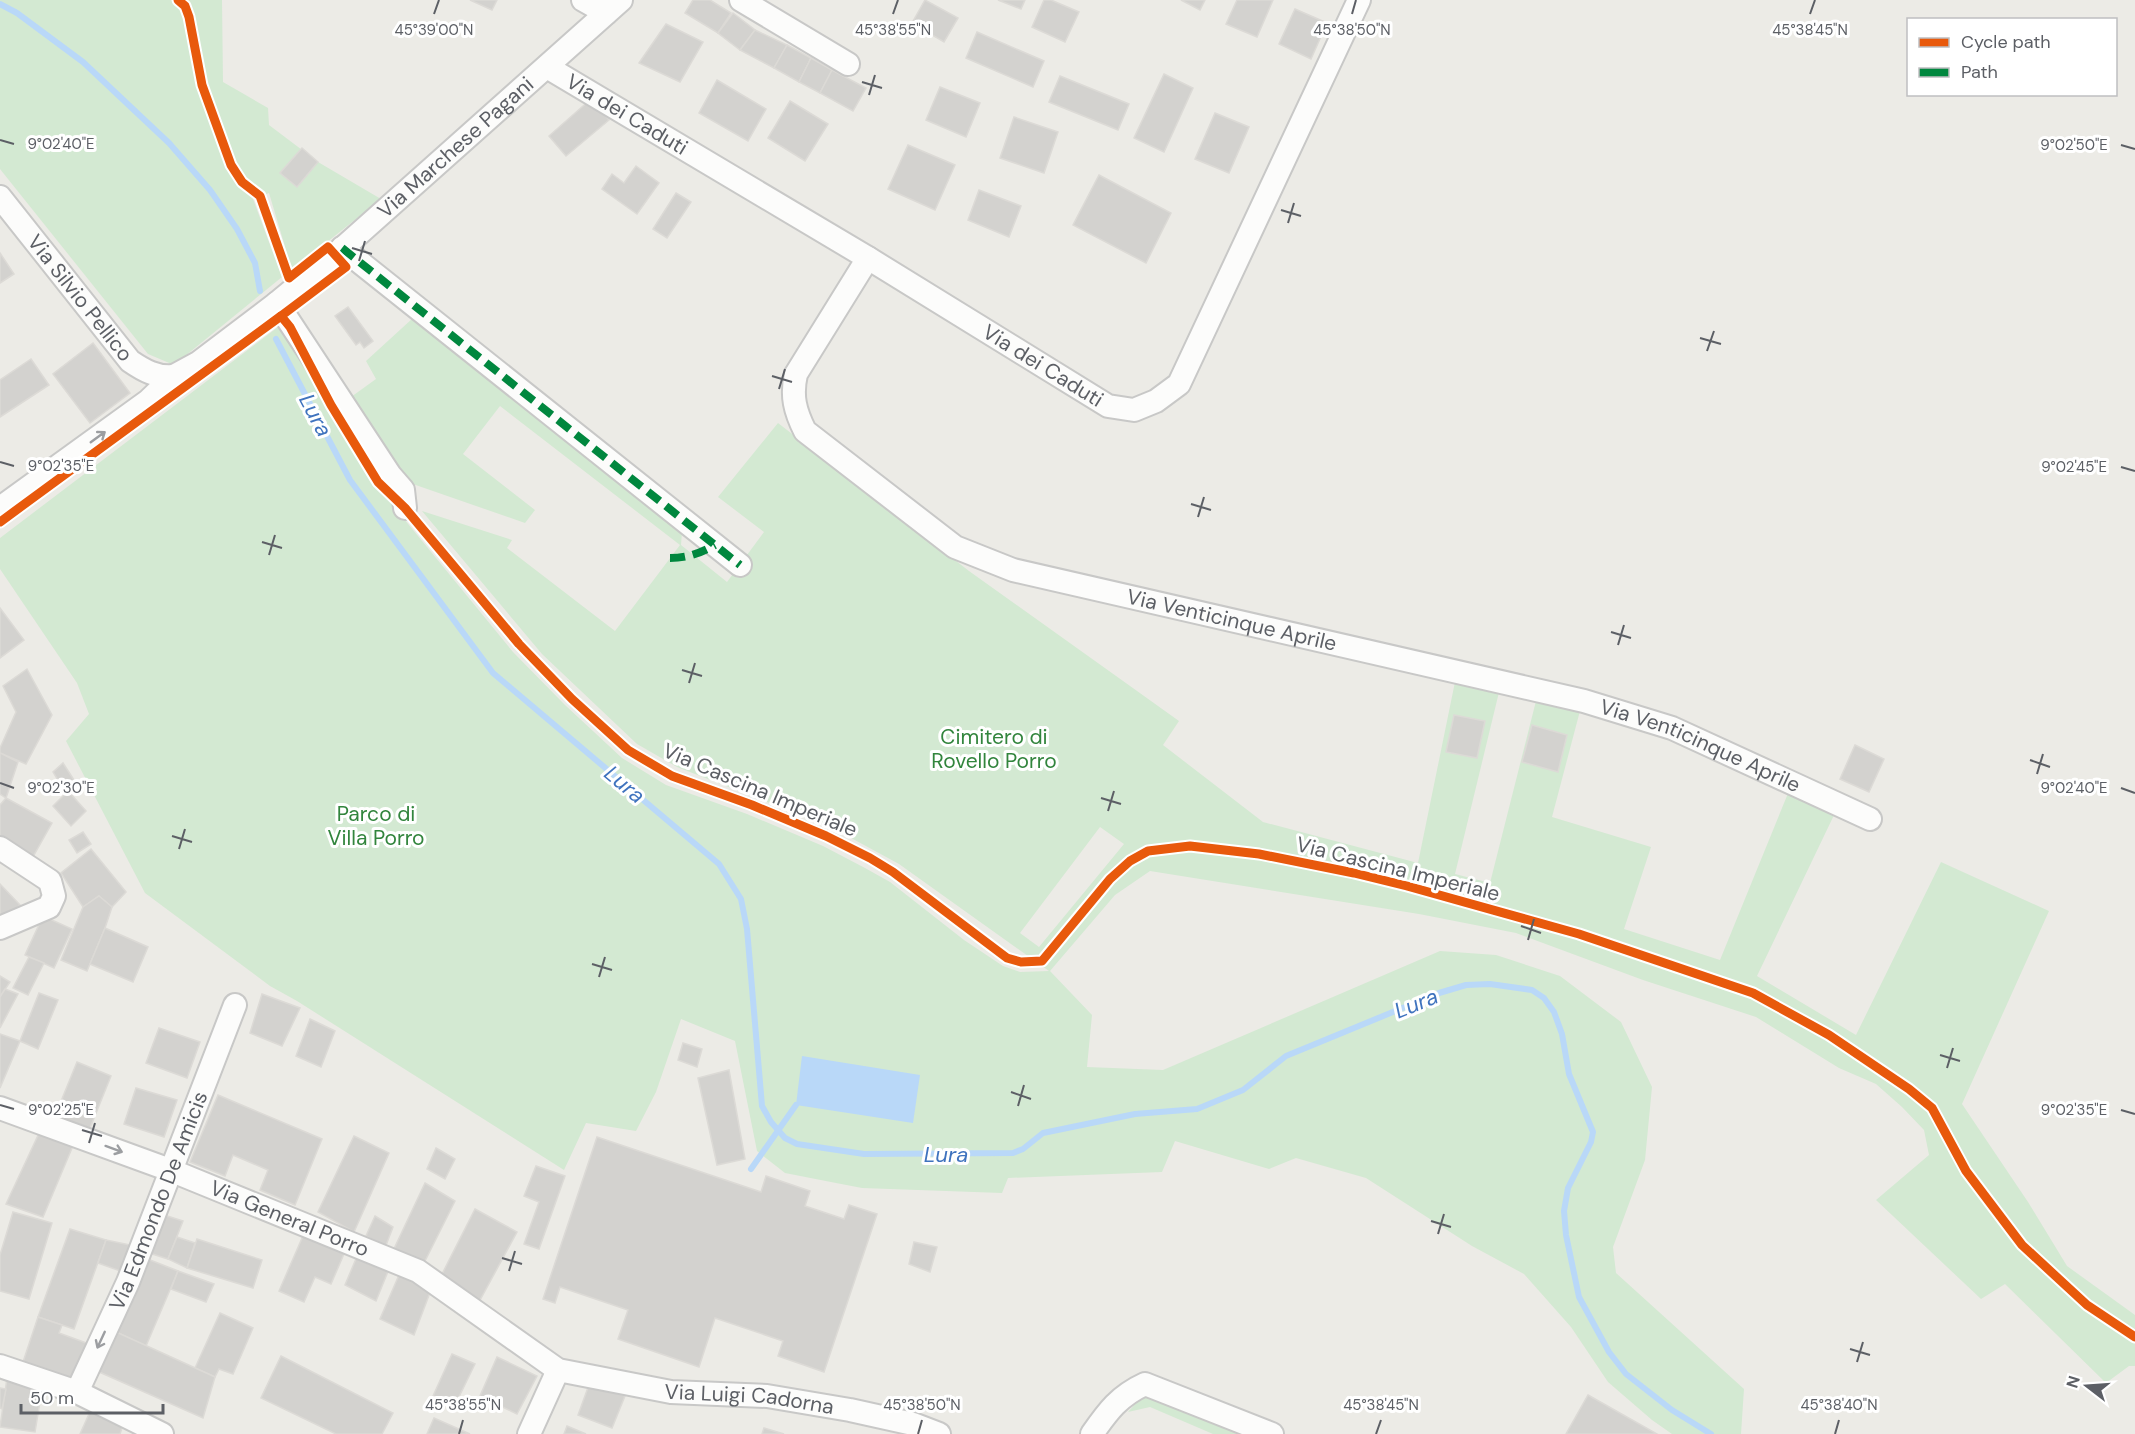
<svg xmlns="http://www.w3.org/2000/svg" width="2135" height="1434" viewBox="0 0 2135 1434" font-family="'DM Sans',sans-serif">
	<style>
		.green { fill: #d3e9d2; fill-rule: evenodd }
		.water { fill: #b9d8f8 }
		.lines { fill: none; stroke-linecap: round; stroke-linejoin: round }
		.stream { stroke: #b9d8f8; stroke-width: 6 }
		.building { fill: #d3d2cf; stroke: #dcdad6; stroke-width: 1.5 }
		.street-casing { stroke: #c8c8c7; stroke-width: 26 }
		.street { stroke: #fcfcfb; stroke-width: 22 }
		.quiet { stroke: #00873e; stroke-width: 8; stroke-dasharray: 15 8; stroke-linecap: butt }
		.cycleway-casing { stroke: #fff; stroke-width: 13 }
		.cycleway { stroke: #e8590c; stroke-width: 9 }
		.oneway { stroke: #9c9ea1 }
		.ticks { fill: none; stroke: #5c5f65; stroke-width: 2 }
		.labels { text-anchor: middle; stroke-width: 6; stroke-linejoin: round; paint-order: stroke }
		.street-label { font-size: 21px; fill: #5c5f65; stroke: #fff }
		.park-label { font-size: 21px; fill: #32853d; stroke: #fff }
		.water-label { font-size: 22px; font-style: italic; fill: #3f73be; stroke: #fff }
		.ticks-label { font-size: 15px; text-anchor: middle; fill: #5c5f65; stroke: #fff; stroke-width: 6; stroke-linejoin: round; paint-order: stroke }
	</style>
	<rect width="100%" height="100%" fill="#ecebe6"/>
	<g class="green">
		<path d="M0,0H222L223,82L268,108L269,125L318,162L381,199L292,270L269,193L253,199L282,277L174,365L148,354L0,169Z"/>
		<path d="M413,318L682,532L681,545L727,582L764,532L718,497L778,423L969,571L1179,721L1163,745L1263,822L1418,863L1456,677L1500,688L1455,874L1490,883L1537,697L1581,707L1552,817L1651,847L1624,929L1720,960L1791,786L1835,813L1757,976L1856,1035L1941,862L2049,911L1962,1104L2028,1202L2067,1266L2135,1315V1366H2129L2106,1383L2005,1284L1981,1299L1876,1200L1929,1155L1924,1130L1902,1107L1876,1084L1839,1068L1756,1017L1643,980L1516,933L1419,914L1150,871L1115,895L1050,971L1092,1015L1087,1067L1163,1070L1440,951L1496,955L1560,976L1621,1022L1652,1087L1645,1160L1613,1247L1616,1273L1744,1389L1741,1434H1672L1652,1420L1608,1382L1571,1327L1524,1274L1472,1246L1366,1178L1296,1158L1269,1169L1175,1141L1162,1172L1008,1178L1002,1193L862,1188L836,1183L785,1173L757,1151L735,1041L681,1019L656,1092L636,1131L586,1123L564,1170L297,1001L270,986L145,893L66,741L89,714L77,683L0,569V538L282,324L365,471L377,486L513,652L565,705L622,758L666,785L747,814L823,846L865,868L890,882L964,940L1003,966L1020,972L1049,971L899,864L829,826L677,767L637,744L542,654L422,511L512,540L507,548L615,631L680,545L500,406L463,454L535,510L525,523L410,483L351,397L376,379L366,361ZM1100,827L1124,844L1039,947L1020,933Z"/>
		<path d="M1160,1397L1253,1434H1213L1150,1407L1128,1412L1141,1398Z"/>
	</g>
	<path class="water" d="M802,1056L920,1075L913,1123L796,1105Z"/>
	<g class="lines">
		<g class="stream">
			<path d="M0,4L17,13L83,62L169,143L210,190L237,229L255,263L260,291"/>
			<path d="M276,339L350,480L493,673L719,864L741,899L747,929L762,1106L771,1122L785,1138L797,1144L864,1154L1013,1153L1023,1149L1043,1133L1135,1114L1197,1109L1243,1090L1286,1056L1439,993L1466,985L1490,984L1532,990L1544,998L1554,1012L1562,1034L1569,1074L1593,1132L1591,1142L1568,1188L1564,1211L1566,1235L1579,1297L1609,1352L1626,1374L1672,1410L1711,1434"/>
			<path d="M751,1169L796,1105"/>
		</g>
	</g>
	<g class="building">
		<path d="M470,0H497L492,10Z"/>
		<path d="M693,0H710L731,13L718,33L685,13Z"/>
		<path d="M925,0L958,18L944,42L912,23Z"/>
		<path d="M998,0H1025L1021,9Z"/>
		<path d="M1044,0H1051L1079,12L1065,42L1032,27Z"/>
		<path d="M1181,0H1205L1200,10Z"/>
		<path d="M1237,0H1273L1257,37L1226,24Z"/>
		<path d="M1295,9L1327,23L1311,59L1279,44Z"/>
		<path d="M733,13L755,30L740,50L718,33Z"/>
		<path d="M666,24L703,42L680,82L639,63Z"/>
		<path d="M755,30L787,45L774,68L740,50Z"/>
		<path d="M977,32L1044,61L1033,87L966,58Z"/>
		<path d="M787,45L811,58L799,82L774,68Z"/>
		<path d="M811,58L832,70L820,93L799,82Z"/>
		<path d="M832,70L866,88L853,111L820,93Z"/>
		<path d="M1164,74L1193,88L1164,152L1134,138Z"/>
		<path d="M1060,76L1129,104L1118,130L1049,102Z"/>
		<path d="M717,80L766,109L748,141L699,113Z"/>
		<path d="M940,87L980,103L966,137L926,120Z"/>
		<path d="M591,99L609,120L566,156L549,136Z"/>
		<path d="M790,101L828,124L805,161L768,138Z"/>
		<path d="M1215,113L1249,127L1229,173L1195,159Z"/>
		<path d="M1014,117L1058,132L1044,173L1000,158Z"/>
		<path d="M908,145L955,165L935,210L888,189Z"/>
		<path d="M302,148L318,162L297,187L280,173Z"/>
		<path d="M636,166L659,183L637,214L602,189L612,174L624,183Z"/>
		<path d="M1099,175L1171,213L1146,263L1073,225Z"/>
		<path d="M979,190L1021,206L1009,237L968,220Z"/>
		<path d="M676,193L691,202L667,238L653,229Z"/>
		<path d="M0,253L14,274L0,283Z"/>
		<path d="M348,307L373,341L364,348L360,342L356,345L335,316Z"/>
		<path d="M93,343L130,393L90,423L53,374Z"/>
		<path d="M31,359L49,385L0,417V380Z"/>
		<path d="M0,608L24,640L0,658Z"/>
		<path d="M27,669L52,715L26,764L0,753V748L16,712L3,686Z"/>
		<path d="M1454,715L1485,721L1477,758L1446,752Z"/>
		<path d="M1532,725L1567,735L1558,772L1522,762Z"/>
		<path d="M1855,745L1884,759L1869,792L1840,779Z"/>
		<path d="M0,753L18,762L6,798L0,794Z"/>
		<path d="M63,763L74,780L62,787L53,772Z"/>
		<path d="M68,791L86,811L71,826L53,806Z"/>
		<path d="M6,798L52,823L30,862L0,837V805Z"/>
		<path d="M83,832L91,844L77,853L69,840Z"/>
		<path d="M91,849L126,892L112,907L99,896L83,907L61,873Z"/>
		<path d="M0,884L20,905L0,923Z"/>
		<path d="M99,896L112,907L105,928L87,971L61,960L83,907Z"/>
		<path d="M43,916L72,929L54,968L25,955Z"/>
		<path d="M105,928L148,947L133,982L90,964Z"/>
		<path d="M29,957L44,963L28,995L13,988Z"/>
		<path d="M0,976L10,982L0,997Z"/>
		<path d="M5,989L18,994L0,1028V997Z"/>
		<path d="M39,993L58,1000L38,1049L20,1041Z"/>
		<path d="M262,994L300,1008L282,1046L250,1033Z"/>
		<path d="M310,1019L335,1031L321,1067L296,1056Z"/>
		<path d="M159,1028L200,1042L187,1078L146,1063Z"/>
		<path d="M0,1034L20,1041L0,1088Z"/>
		<path d="M683,1043L702,1049L697,1067L678,1060Z"/>
		<path d="M77,1062L111,1076L90,1128L55,1116Z"/>
		<path d="M729,1070L745,1159L717,1165L698,1078Z"/>
		<path d="M136,1088L177,1100L164,1137L124,1124Z"/>
		<path d="M218,1095L322,1139L295,1205L260,1190L268,1170L233,1155L225,1176L190,1162Z"/>
		<path d="M41,1129L75,1141L43,1217L6,1204Z"/>
		<path d="M354,1136L389,1153L354,1232L318,1212Z"/>
		<path d="M597,1137L761,1192L766,1176L810,1191L805,1206L844,1219L849,1205L877,1214L824,1372L778,1356L783,1341L715,1318L699,1367L618,1339L628,1310L560,1287L555,1303L543,1299Z"/>
		<path d="M436,1148L455,1159L445,1179L427,1169Z"/>
		<path d="M536,1166L565,1176L539,1249L524,1244L539,1202L524,1196Z"/>
		<path d="M425,1183L455,1201L423,1265L393,1251Z"/>
		<path d="M475,1209L517,1232L479,1302L440,1278Z"/>
		<path d="M13,1212L52,1223L29,1299L0,1291V1255Z"/>
		<path d="M161,1214L183,1221L168,1259L146,1252Z"/>
		<path d="M375,1216L393,1227L385,1248L366,1236Z"/>
		<path d="M70,1229L106,1240L74,1329L38,1317Z"/>
		<path d="M306,1229L347,1247L331,1284L315,1277L304,1302L279,1291Z"/>
		<path d="M177,1237L195,1243L187,1268L168,1259Z"/>
		<path d="M197,1239L262,1260L253,1288L187,1268Z"/>
		<path d="M106,1240L135,1246L126,1273L98,1263Z"/>
		<path d="M914,1242L937,1247L930,1272L909,1264Z"/>
		<path d="M358,1254L389,1269L376,1301L345,1285Z"/>
		<path d="M145,1258L178,1271L146,1346L114,1331Z"/>
		<path d="M178,1271L214,1284L206,1302L171,1289Z"/>
		<path d="M399,1275L431,1290L414,1335L380,1319Z"/>
		<path d="M220,1313L253,1328L233,1374L219,1369L215,1377L195,1368Z"/>
		<path d="M38,1317L62,1325L59,1333L89,1344L74,1380L23,1362Z"/>
		<path d="M114,1331L215,1377L203,1418L97,1371Z"/>
		<path d="M452,1354L475,1364L455,1405L433,1396Z"/>
		<path d="M281,1356L393,1413L382,1434H336L261,1398Z"/>
		<path d="M497,1357L537,1376L517,1414L480,1396Z"/>
		<path d="M7,1378L43,1384L35,1432L0,1427Z"/>
		<path d="M590,1382L625,1396L612,1428L578,1415Z"/>
		<path d="M0,1388L6,1389L2,1409L0,1408Z"/>
		<path d="M1588,1395L1657,1434H1566Z"/>
		<path d="M93,1405L123,1425L120,1434H80Z"/>
		<path d="M434,1418L470,1434H427Z"/>
		<path d="M567,1426L586,1434H564Z"/>
		<path d="M764,1428L784,1434H762Z"/>
	</g>
	<g class="lines">
		<defs>
			<g id="street">
				<path d="M583,0L606,13"/>
				<path d="M741,0L848,64"/>
				<path id="s1" d="M547,67L868,258L1108,406L1134,410L1156,401L1179,384L1359,0"/>
				<path id="s2" d="M0,197L130,361C143,370 157,378 174,376"/>
				<path d="M342,248L740,565"/>
				<path id="s3" d="M868,258L796,374C791,396 795,411 805,431L955,547L1013,570L1584,701L1672,728L1870,819"/>
				<path d="M277,303L390,475L403,490L405,508"/>
				<path id="s4" d="M0,508L148,401L174,376L198,363L277,303L335,255L621,0"/>
				<path d="M0,848L50,881L54,896L49,907L0,928"/>
				<path id="s5" d="M0,1108L170,1170L418,1271L558,1370L671,1392L767,1396L850,1410L913,1424L939,1434"/>
				<path d="M0,1366L77,1392L162,1434"/>
				<path id="s6" d="M77,1392L128,1282L235,1005"/>
				<path d="M529,1434L558,1370"/>
				<path d="M1092,1434C1108,1411 1119,1396 1145,1384L1272,1434"/>
			</g>
		</defs>
		<use href="#street" class="street-casing"/>
		<use href="#street" class="street"/>
		<g class="quiet">
			<path d="M342,248L740,565"/>
			<path d="M670,558C688,558 700,553 715,545"/>
		</g>
		<defs>
			<g id="cycleway">
				<path d="M178,0L185,6L189,17L202,85L231,165L242,182L260,196L289,278L328,247L346,267L281,316L290,327L331,405L378,482L405,508L519,644L572,699L628,750L672,776L752,805L826,836L870,858L893,872L1007,958L1021,962L1042,961L1110,879L1130,861L1148,851L1190,846L1259,854L1354,873L1407,886L1579,934L1753,993L1829,1035L1909,1089L1932,1108L1966,1171L2022,1245L2087,1305L2135,1337"/>
				<path d="M0,522L281,316"/>
			</g>
		</defs>
		<use href="#cycleway" class="cycleway-casing"/>
		<use href="#cycleway" class="cycleway"/>
	</g>
	<defs><path id="oneway-shaft" d="M-6 0H5M1.5-3L5.5 0L1.5 3" fill="none" stroke-width="1.6" stroke-linecap="round" stroke-linejoin="round" transform="scale(1.5)"/></defs>
	<g class="oneway">
		<use href="#oneway-shaft" transform="translate(98 437) rotate(-36)"/>
		<use href="#oneway-shaft" transform="translate(114 1149) rotate(20)"/>
		<use href="#oneway-shaft" transform="translate(101 1340) rotate(115)"/>
	</g>
	<path class="ticks" d="M434,14L439,0M893,14L898,0M1352,14L1356,0M1810,14L1815,0M862,82L882,88M869,95L875,75M0,140L14,144M2121,145L2135,149M1281,210L1301,216M1288,223L1294,203M352,248L372,254M359,261L365,241M1700,338L1721,344M1707,351L1714,331M772,376L792,382M779,389L785,369M0,462L14,466M2121,467L2135,471M1191,504L1211,510M1198,517L1204,497M262,542L282,548M269,555L275,535M1611,632L1631,638M1618,645L1624,625M682,670L702,676M689,683L695,663M2030,760L2050,767M2037,774L2043,754M0,783L14,788M2121,788L2135,793M1101,798L1121,804M1108,811L1114,791M172,836L192,842M179,849L185,829M1521,926L1541,933M1528,940L1534,919M592,964L612,970M599,977L605,957M1940,1055L1960,1061M1947,1068L1953,1048M1011,1092L1031,1099M0,1105L14,1109M1018,1106L1024,1085M2121,1110L2135,1114M82,1130L102,1136M89,1143L95,1123M1431,1221L1451,1227M1438,1234L1444,1214M502,1258L522,1264M509,1271L515,1251M1850,1349L1870,1355M1857,1362L1863,1342M459,1434L463,1420M918,1434L922,1420M1376,1434L1381,1420M1835,1434L1839,1420"/>
	<g class="labels">
		<g class="street-label">
			<text dy="7" stroke="none"><textPath href="#s1" startOffset="93">Via dei Caduti</textPath></text>
			<text dy="7" stroke="none"><textPath href="#s4" startOffset="582">Via Marchese Pagani</textPath></text>
			<text dy="7" stroke="none"><textPath href="#s2" startOffset="129">Via Silvio Pellico</textPath></text>
			<text dy="7" stroke="none"><textPath href="#s1" startOffset="579">Via dei Caduti</textPath></text>
			<text dy="7" stroke="none"><textPath href="#s3" startOffset="672">Via Venticinque Aprile</textPath></text>
			<text dy="7" stroke="none"><textPath href="#s3" startOffset="1158">Via Venticinque Aprile</textPath></text>
			<text transform="translate(760 790) rotate(23)" y="7">Via Cascina Imperiale</text>
			<text transform="translate(1398 869) rotate(14)" y="7">Via Cascina Imperiale</text>
			<text dy="7" stroke="none"><textPath href="#s6" startOffset="208">Via Edmondo De Amicis</textPath></text>
			<text dy="7" stroke="none"><textPath href="#s5" startOffset="310">Via General Porro</textPath></text>
			<text dy="7" stroke="none"><textPath href="#s5" startOffset="814">Via Luigi Cadorna</textPath></text>
		</g>
		<g class="park-label">
			<text x="994" y="744">Cimitero di<tspan x="994" dy="24">Rovello Porro</tspan></text>
			<text x="376" y="821">Parco di<tspan x="376" dy="24">Villa Porro</tspan></text>
		</g>
		<g class="water-label">
			<text transform="translate(316 415) rotate(62)" y="8">Lura</text>
			<text transform="translate(625 784) rotate(40)" y="8">Lura</text>
			<text transform="translate(1416 1003) rotate(-22)" y="8">Lura</text>
			<text x="946" y="1162">Lura</text>
		</g>
	</g>
	<g class="ticks-label">
		<text x="434" y="35">45°39'00"N</text>
		<text x="893" y="35">45°38'55"N</text>
		<text x="1352" y="35">45°38'50"N</text>
		<text x="1810" y="35">45°38'45"N</text>
		<text x="61" y="149">9°02'40"E</text>
		<text x="2074" y="150">9°02'50"E</text>
		<text x="61" y="471">9°02'35"E</text>
		<text x="2074" y="472">9°02'45"E</text>
		<text x="61" y="793">9°02'30"E</text>
		<text x="2074" y="793">9°02'40"E</text>
		<text x="61" y="1115">9°02'25"E</text>
		<text x="2074" y="1115">9°02'35"E</text>
		<text x="463" y="1410">45°38'55"N</text>
		<text x="922" y="1410">45°38'50"N</text>
		<text x="1381" y="1410">45°38'45"N</text>
		<text x="1839" y="1410">45°38'40"N</text>
	</g>
	<rect x="1907" y="18" width="210" height="78" fill="#ffffff" stroke="#bebfc1" stroke-width="1.5"/>
	<rect x="1919" y="38" width="30" height="9" fill="#e8590c" stroke="#bebfc1" stroke-width="1.5"/>
	<text x="1961" y="48" font-size="18" fill="#5c5f65">Cycle path</text>
	<rect x="1919" y="68" width="30" height="9" fill="#00873e" stroke="#bebfc1" stroke-width="1.5"/>
	<text x="1961" y="78" font-size="18" fill="#5c5f65">Path</text>
	<g transform="translate(2087 1386) rotate(287)" stroke="#ffffff" stroke-width="4.5" paint-order="stroke">
	<path d="M0-4.5L10 22L0 15L-10 22Z" fill="#5c5f65"/>
	<text y="-9" font-size="16" font-weight="bold" text-anchor="middle" fill="#5c5f65">N</text>
	</g>
	<path d="M21 1404v9h142v-9" fill="none" stroke="#5c5f65" stroke-width="3"/>
	<text x="30" y="1404" font-size="18" fill="#5c5f65" stroke="#ffffff" stroke-width="4.5" paint-order="stroke">50 m</text>
</svg>
